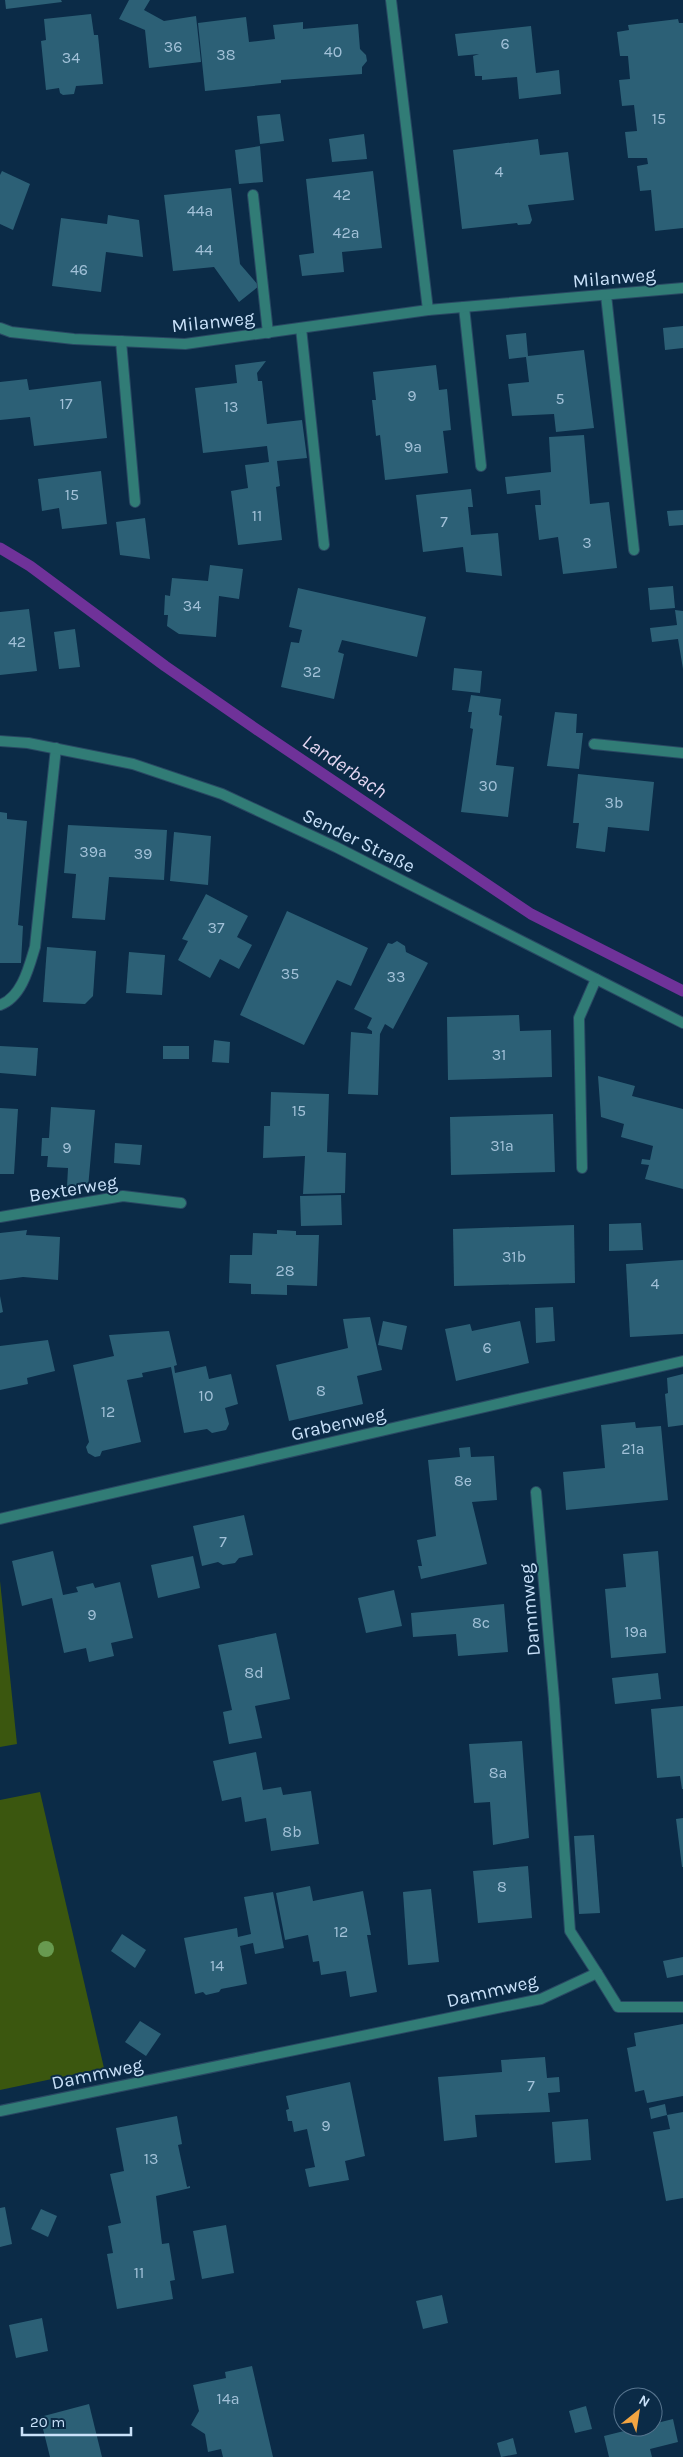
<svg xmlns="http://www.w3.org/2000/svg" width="683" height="2457" viewBox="0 0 683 2457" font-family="Karla,sans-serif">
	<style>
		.green { fill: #3b570f }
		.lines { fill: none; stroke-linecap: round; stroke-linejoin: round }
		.stream { stroke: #6f3299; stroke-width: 11 }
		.building { fill: #2c6076 }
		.service-casing { stroke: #294863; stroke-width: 12 }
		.minor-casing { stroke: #294863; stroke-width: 12 }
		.tertiary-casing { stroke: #294863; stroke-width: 12 }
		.service { stroke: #317c76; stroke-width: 10 }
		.minor { stroke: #317c76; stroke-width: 10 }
		.tertiary { stroke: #317c76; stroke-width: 10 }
		.tree { fill: #689a50 }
		.labels { text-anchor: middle; stroke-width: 4; stroke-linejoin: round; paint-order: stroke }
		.number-label { font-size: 16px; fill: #a2c1d8 }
		.street-label { font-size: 19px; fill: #c9e1f9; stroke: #0b2b47 }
		.water-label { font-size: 20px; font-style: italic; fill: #e5d7f2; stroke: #0b2b47 }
	</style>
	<rect width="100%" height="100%" fill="#0b2b47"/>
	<g class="green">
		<path d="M0,1581L17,1744L0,1747Z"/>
		<path d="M40,1792L104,2068L0,2090V1800Z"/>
	</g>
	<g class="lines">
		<path class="stream" d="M0,548L30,566L165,666L256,729L531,914L683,991"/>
	</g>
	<g class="building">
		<path d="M5,0H61L62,2L6,9Z"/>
		<path d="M129,0H150L144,10L164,21L196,16L201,62L149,68L145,30L119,19Z"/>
		<path d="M91,14L94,35H98L103,84L76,86L74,94L63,95L60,93L59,88L46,90L41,41L46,40L44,19Z"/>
		<path d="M246,17L249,42L275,39L273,25L303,22V29L358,24L360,49L366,55L367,61L362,67V74L281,80V83L205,91L198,23Z"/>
		<path d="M678,19L679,23H683V228L655,231L651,190L640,191L637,166L648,164L647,158H628L625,132L637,131L634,105L622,106L619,80L630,79L628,56H620L617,32L629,30L628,25Z"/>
		<path d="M531,26L536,73L559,70L561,94L519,99L517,77L482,80V76H475L473,56L479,54L458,56L455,34Z"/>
		<path d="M280,114L284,141L260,144L257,116Z"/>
		<path d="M364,134L367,159L332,162L329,139Z"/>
		<path d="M538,139L540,155L568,152L574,200L528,205L532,220L530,224L518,225L517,223L462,229L453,150Z"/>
		<path d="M260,146L263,182L239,184L235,150Z"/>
		<path d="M2,171L30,184L13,230L0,224V175Z"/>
		<path d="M373,171L382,248L342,252L344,272L302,276L299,255L314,253L306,179Z"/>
		<path d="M231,188L240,264L259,286L239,302L214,267L173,271L164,195Z"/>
		<path d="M108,215L139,220L143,257L106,252L101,292L52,286L61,218L107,224Z"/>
		<path d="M683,326V348L665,350L663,328Z"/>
		<path d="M526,333L528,356L584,350L594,428L556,432L554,414L512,416L508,384L529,382L526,357L509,359L506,335Z"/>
		<path d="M266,361L257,373L258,381H262L267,424L302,420L307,458L277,461L280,486L276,487L282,540L238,545L231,491L248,488L245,465L269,462L267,446L203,453L195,388L237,383L235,365Z"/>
		<path d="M436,365L439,390L447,389L451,430L443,431L448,473L385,480L380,435L376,436L372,400H376L373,372Z"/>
		<path d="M27,379L29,390L101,381L107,438L34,446L30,417L0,420V382Z"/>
		<path d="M584,435L590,504L609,502L617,568L563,574L558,537L539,540L535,505H541L540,490L507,494L505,477L551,472L549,437Z"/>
		<path d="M101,471L107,524L62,529L59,508L42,511L38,479Z"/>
		<path d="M471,489L473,507H468L471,535L498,533L502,576L466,572L463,547L423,552L416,495Z"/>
		<path d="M683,510V525L669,526L667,511Z"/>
		<path d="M145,518L150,559L120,555L116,522Z"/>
		<path d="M210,565L243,569L239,599L219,596L216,637L179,634L167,626L168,615H164L165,595L170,596L172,578L208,581Z"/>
		<path d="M673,586L675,608L650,610L648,588Z"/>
		<path d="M298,588L426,617L417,657L342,640L338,652L344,654L334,699L281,687L291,642L299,643L302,630L289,627Z"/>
		<path d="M29,609L37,671L0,675V612Z"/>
		<path d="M675,610L683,611V669L678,639L652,642L650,628L677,625Z"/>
		<path d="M75,629L80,667L59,669L54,632Z"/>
		<path d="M454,668L482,671L480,693L452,690Z"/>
		<path d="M471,695L501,699L499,715L502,716L496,765L514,767L508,817L461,812L473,729L470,728L472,712H468Z"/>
		<path d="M555,712L577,714L576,733H583L579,769L547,766Z"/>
		<path d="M578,774L654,782L649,831L608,827L605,852L576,848L579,823H573Z"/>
		<path d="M0,812L7,813V819L27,821L18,925L23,926L21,963H0Z"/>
		<path d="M68,825L167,830L164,880L109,877L105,920L72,918L76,874L64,873Z"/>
		<path d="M174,832L211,836L208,885L170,881Z"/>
		<path d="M206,894L248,916L237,937L252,945L239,969L220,959L210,978L178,960L188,941L182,939Z"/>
		<path d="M287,911L368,948L351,986L337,980L304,1045L240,1015Z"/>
		<path d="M397,941L405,946L406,952L428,963L393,1029L385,1024L380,1034L378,1095L348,1094L351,1032L372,1034V1031L367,1028L372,1018L354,1009L388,943L392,944Z"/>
		<path d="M47,947L96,951L93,996L85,1004L43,1002Z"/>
		<path d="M129,952L165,955L162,995L126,993Z"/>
		<path d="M519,1015L520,1031L551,1030L552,1077L448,1080L447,1017Z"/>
		<path d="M214,1040L230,1042L229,1063L212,1062Z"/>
		<path d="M0,1046L38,1048L36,1076L0,1073Z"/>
		<rect x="163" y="1046" width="26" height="13"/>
		<path d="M598,1076L635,1086L632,1096L683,1109V1189L645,1179L649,1165L641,1164L642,1159L650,1160L653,1146L621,1137L624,1124L601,1117Z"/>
		<path d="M271,1092L329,1094L327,1152L346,1153L345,1193L303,1194L305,1156L263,1158L264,1126H270Z"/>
		<path d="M51,1107L95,1110L88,1188L67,1187L68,1168L47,1167L48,1156H41L42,1138H49Z"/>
		<path d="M0,1108L18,1109L14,1174H0Z"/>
		<path d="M553,1114L555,1172L451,1175L450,1117Z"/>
		<path d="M115,1143L142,1145L140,1165L114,1163Z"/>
		<path d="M341,1195L342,1225L301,1226L300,1196Z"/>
		<path d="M641,1223L643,1250L609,1251V1224Z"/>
		<path d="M574,1225L575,1283L454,1286L453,1229Z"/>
		<path d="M27,1230L26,1235L60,1237L58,1280L23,1277L0,1280V1233Z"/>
		<path d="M277,1230L296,1231V1235H319L317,1286L287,1285V1295L251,1294V1284L229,1283L230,1255H252L253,1233L277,1234Z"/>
		<path d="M683,1260V1334L630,1337L626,1264Z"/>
		<path d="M0,1296L3,1312L0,1313Z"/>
		<path d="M553,1307L555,1341L536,1343L535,1308Z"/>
		<path d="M370,1317L382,1370L357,1376L363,1404L289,1421L276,1365L348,1348L343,1319Z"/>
		<path d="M383,1321L407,1326L402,1350L378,1345Z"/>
		<path d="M520,1321L529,1363L456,1381L445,1329L470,1324L472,1331Z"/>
		<path d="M169,1331L177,1365L174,1366L175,1373L206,1366L209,1379L231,1374L238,1404L225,1408L229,1424L226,1430L212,1433L207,1429L184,1433L171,1367L142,1373L143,1377L127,1380L141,1442L102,1451L100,1456L95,1457L88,1453L86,1447L89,1442L73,1365L114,1356L109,1335Z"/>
		<path d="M48,1340L55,1371L27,1378L28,1384L0,1390V1346Z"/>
		<path d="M683,1374V1425L668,1427L665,1394L668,1393L667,1378Z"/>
		<path d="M635,1422L636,1428L661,1426L668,1500L566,1510L563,1472L605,1468L601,1425Z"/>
		<path d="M470,1447L471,1457L494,1456L497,1500L472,1502L487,1564L421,1579L418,1566H422L417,1540L436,1536L428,1460L460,1457L459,1448Z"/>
		<path d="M244,1515L253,1555L239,1558L235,1563L223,1565L218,1562L202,1566L193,1526Z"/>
		<path d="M53,1551L63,1595L78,1592L76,1587L93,1583L95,1588L120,1582L133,1638L111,1643L114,1656L89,1662L86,1648L64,1653L52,1598L22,1606L12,1561Z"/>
		<path d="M658,1551L666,1653L611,1658L605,1589L626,1587L623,1554Z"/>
		<path d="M193,1556L200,1588L158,1598L151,1565Z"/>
		<path d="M394,1590L402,1626L366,1633L358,1598Z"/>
		<path d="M504,1604L508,1652L458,1656L456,1634L413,1637L411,1613Z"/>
		<path d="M276,1633L290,1699L255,1706L262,1738L229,1744L223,1712L232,1710L218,1645Z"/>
		<path d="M658,1673L661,1699L615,1704L612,1678Z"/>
		<path d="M683,1706V1789H682L680,1776L657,1778L651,1709Z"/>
		<path d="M522,1741L529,1838L493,1845L490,1802L474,1803L469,1744Z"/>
		<path d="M256,1752L263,1790L281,1787L283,1795L311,1791L319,1844L271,1851L266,1818L245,1822L241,1797L222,1801L213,1761Z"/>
		<path d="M683,1818V1867H682L676,1819Z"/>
		<path d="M594,1835L600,1913L579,1914L574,1836Z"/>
		<path d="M528,1866L532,1918L478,1923L473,1871Z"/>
		<path d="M310,1886L313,1901L363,1891L371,1935H367L377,1992L350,1997L346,1971L321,1975L319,1961L313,1962L308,1935L285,1940L276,1893Z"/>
		<path d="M431,1889L439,1962L408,1965L403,1892Z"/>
		<path d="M273,1892L284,1948L255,1954L253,1943L240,1946L247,1984L221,1989L219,1992L206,1995L203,1992L195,1994L184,1938L237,1928L238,1937L251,1934L244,1897Z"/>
		<path d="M122,1934L146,1950L135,1968L111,1951Z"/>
		<path d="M683,1957V1975L667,1978L663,1961Z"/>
		<path d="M140,2021L161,2034L146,2056L125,2042Z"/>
		<path d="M683,2024V2096L647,2103L644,2090L635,2092L627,2048L636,2046L634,2033Z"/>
		<path d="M545,2057L547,2078L559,2077L560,2092L548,2093L550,2112L475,2115L477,2137L444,2141L438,2077L502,2072L501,2060Z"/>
		<path d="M350,2082L365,2156L345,2161L349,2180L309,2187L305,2169L315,2167L307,2129L294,2132L292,2121H288L286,2110L289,2109L286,2096Z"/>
		<path d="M665,2104L667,2115L651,2119L649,2108Z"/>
		<path d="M683,2112V2198L666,2201L653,2132L670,2129L667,2115Z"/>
		<path d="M177,2116L182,2144L178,2145L187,2187L190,2186V2188L156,2196L162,2244L169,2243L175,2280L170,2281L173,2299L117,2309L107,2254L113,2253L108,2226L121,2223L110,2174L124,2171L116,2128Z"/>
		<path d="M588,2119L591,2160L555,2163L552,2122Z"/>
		<path d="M5,2207L12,2244L0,2247V2208Z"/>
		<path d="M41,2209L57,2216L48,2237L31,2229Z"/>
		<path d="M226,2225L234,2273L202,2279L193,2231Z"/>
		<path d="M442,2295L448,2323L423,2329L416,2301Z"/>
		<path d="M42,2318L48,2351L16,2358L9,2325Z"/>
		<path d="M252,2366L273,2457H223L221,2449L208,2452L205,2434L191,2425L199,2411L193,2385L226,2378L225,2372Z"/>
		<path d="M89,2404L102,2457H50L40,2417Z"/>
		<path d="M586,2406L592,2429L575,2433L569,2411Z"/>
		<path d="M673,2419L678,2442L650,2449L652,2457H609L604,2436L640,2427H653V2424Z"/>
		<path d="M513,2438L517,2454L501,2457L497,2443Z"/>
	</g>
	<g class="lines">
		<defs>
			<g id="service">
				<path d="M253,195L268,333"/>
				<path d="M606,295L634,550"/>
				<path d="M464,307L481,466"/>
				<path d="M301,328L324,545"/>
				<path d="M121,341L135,502"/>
				<path d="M594,744L683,753"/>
				<path d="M0,1005C22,997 29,967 35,947L56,748"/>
				<path d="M582,1168L579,1018L596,979"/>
				<path d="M597,1973L618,2007H683"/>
			</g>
			<g id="minor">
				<path d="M391,0L428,310"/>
				<path d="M0,328L11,332L74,339L185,344L428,310L683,288"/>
				<path d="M0,1217L123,1196L181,1203"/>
				<path d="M0,1519L683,1361"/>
				<path d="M0,2111L541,1999L597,1973L570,1931L554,1699L536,1492"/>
			</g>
			<path id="tertiary" d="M0,741L28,743L133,764L222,794L336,847L683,1023"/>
		</defs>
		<use href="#service" class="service-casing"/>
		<use href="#minor" class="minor-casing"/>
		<use href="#tertiary" class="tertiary-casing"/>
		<use href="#service" class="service"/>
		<use href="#minor" class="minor"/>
		<use href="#tertiary" class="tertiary"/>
	</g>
	<circle class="tree" cx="46" cy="1949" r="8"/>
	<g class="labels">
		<g class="number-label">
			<text x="505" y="49">6</text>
			<text x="173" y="52">36</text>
			<text x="333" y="57">40</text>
			<text x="226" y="60">38</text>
			<text x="71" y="63">34</text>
			<text x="659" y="124">15</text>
			<text x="499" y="177">4</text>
			<text x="342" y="200">42</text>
			<text x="200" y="216">44a</text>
			<text x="346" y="238">42a</text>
			<text x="204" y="255">44</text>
			<text x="79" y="275">46</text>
			<text x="412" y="401">9</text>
			<text x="560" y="404">5</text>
			<text x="66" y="409">17</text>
			<text x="231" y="412">13</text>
			<text x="413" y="452">9a</text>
			<text x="72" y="500">15</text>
			<text x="257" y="521">11</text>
			<text x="444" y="527">7</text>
			<text x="587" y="548">3</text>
			<text x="192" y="611">34</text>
			<text x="17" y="647">42</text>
			<text x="312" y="677">32</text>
			<text x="488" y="791">30</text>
			<text x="614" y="808">3b</text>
			<text x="93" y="857">39a</text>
			<text x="143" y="859">39</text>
			<text x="216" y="933">37</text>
			<text x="290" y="979">35</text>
			<text x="396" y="982">33</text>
			<text x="499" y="1060">31</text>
			<text x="299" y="1116">15</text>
			<text x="502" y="1151">31a</text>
			<text x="67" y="1153">9</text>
			<text x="514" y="1262">31b</text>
			<text x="285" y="1276">28</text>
			<text x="655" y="1289">4</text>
			<text x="487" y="1353">6</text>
			<text x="321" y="1396">8</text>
			<text x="206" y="1401">10</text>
			<text x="108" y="1417">12</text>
			<text x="633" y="1454">21a</text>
			<text x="463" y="1486">8e</text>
			<text x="223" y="1547">7</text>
			<text x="92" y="1620">9</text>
			<text x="481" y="1628">8c</text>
			<text x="636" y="1637">19a</text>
			<text x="254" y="1678">8d</text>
			<text x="498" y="1778">8a</text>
			<text x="292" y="1837">8b</text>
			<text x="502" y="1892">8</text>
			<text x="341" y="1937">12</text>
			<text x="217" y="1971">14</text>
			<text x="531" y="2091">7</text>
			<text x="326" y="2131">9</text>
			<text x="151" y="2164">13</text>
			<text x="139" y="2278">11</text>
			<text x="228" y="2404">14a</text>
		</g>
		<g class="street-label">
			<text transform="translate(614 277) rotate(-5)" y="7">Milanweg</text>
			<text transform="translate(213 321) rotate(-6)" y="7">Milanweg</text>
			<text transform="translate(359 840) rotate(26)" y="7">Sender Straße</text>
			<text transform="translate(73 1188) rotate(-9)" y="7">Bexterweg</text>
			<text transform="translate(338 1423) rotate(-13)" y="7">Grabenweg</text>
			<text transform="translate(529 1610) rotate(-95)" y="7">Dammweg</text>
			<text transform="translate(492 1990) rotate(-13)" y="7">Dammweg</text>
			<text transform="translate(97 2073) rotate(-12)" y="7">Dammweg</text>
		</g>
		<g class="water-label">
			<text transform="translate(345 766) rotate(34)" y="7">Landerbach</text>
		</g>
	</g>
	<g transform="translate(638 2412) rotate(30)"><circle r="24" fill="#0b2b47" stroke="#57748e"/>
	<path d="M0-4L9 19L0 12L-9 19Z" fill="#f3a542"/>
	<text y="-8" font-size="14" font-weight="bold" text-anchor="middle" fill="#c9e1f9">N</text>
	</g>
	<path d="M22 2427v8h109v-8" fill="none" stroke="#c9e1f9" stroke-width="2.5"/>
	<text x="30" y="2427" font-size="15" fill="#c9e1f9" stroke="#0b2b47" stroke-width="4" paint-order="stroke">20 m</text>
</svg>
